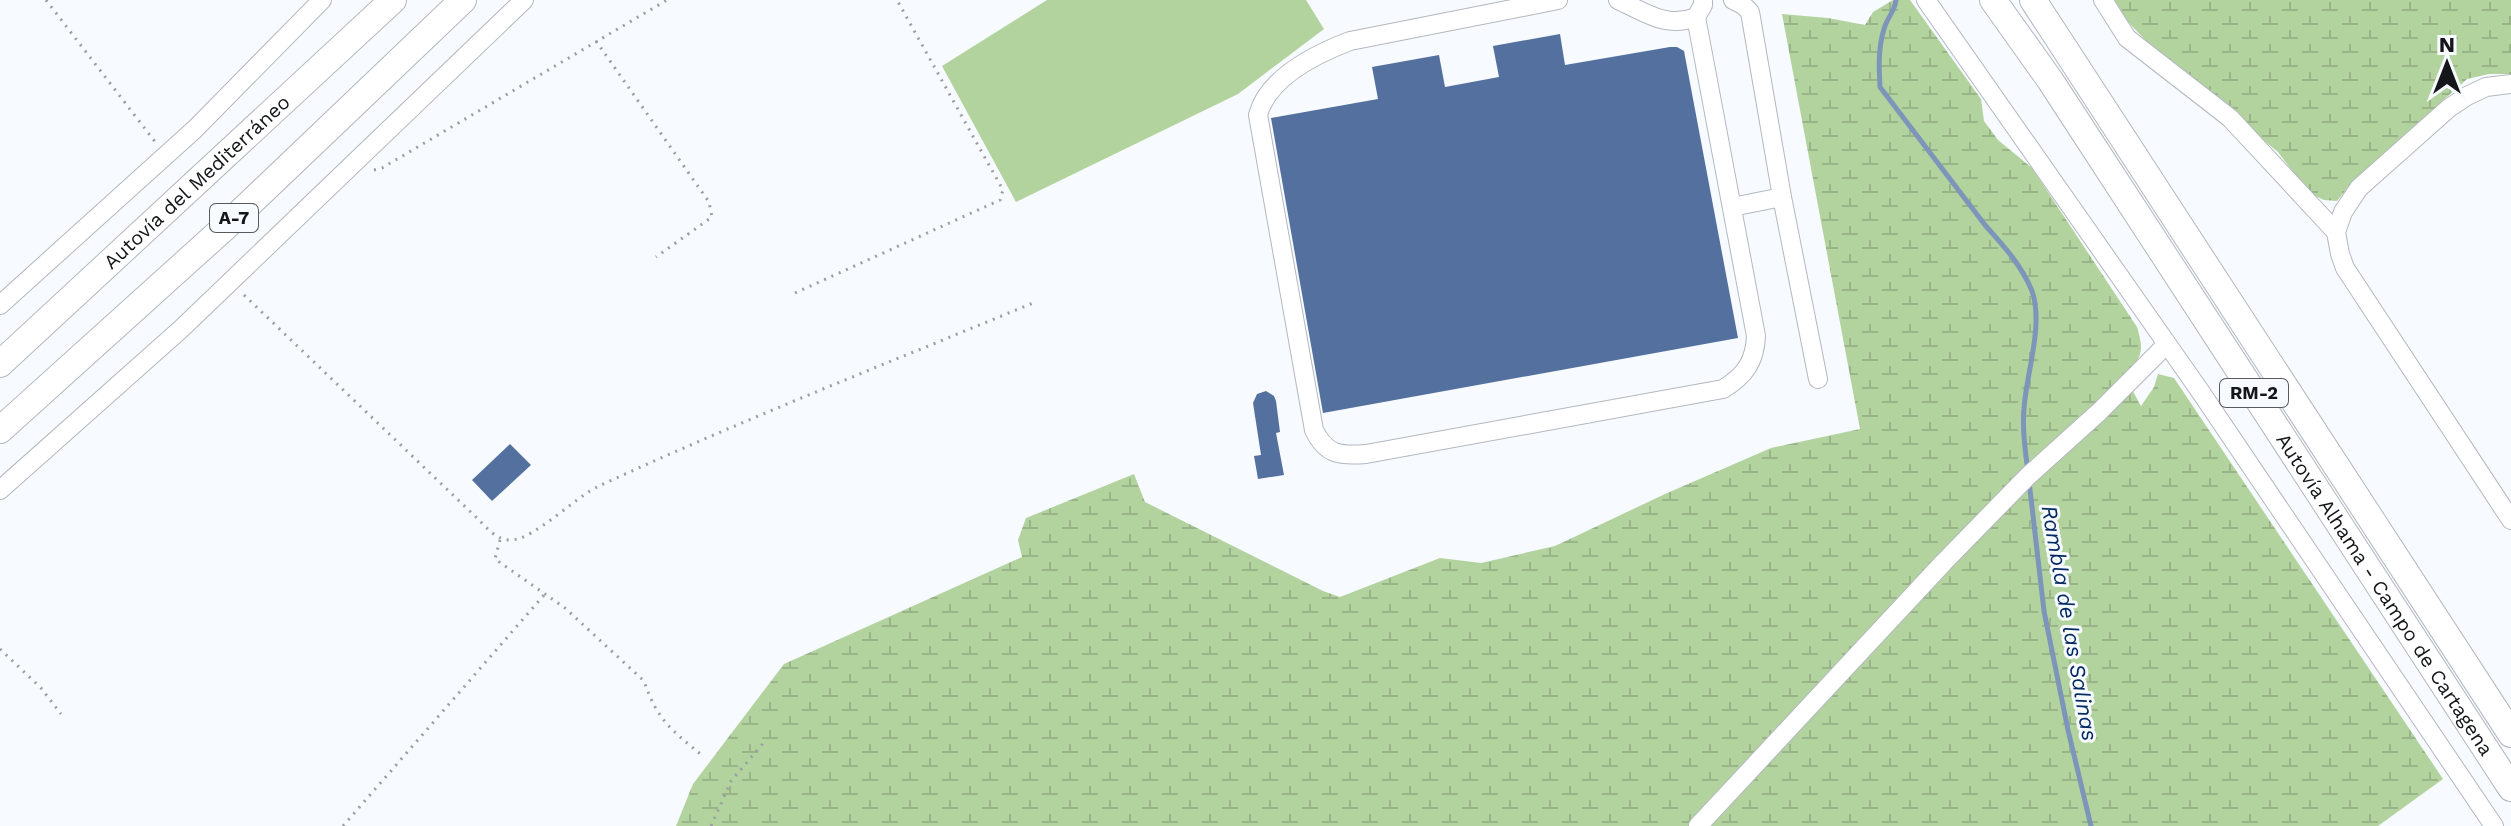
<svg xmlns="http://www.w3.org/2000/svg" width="2511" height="826" viewBox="0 0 2511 826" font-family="'Work Sans',sans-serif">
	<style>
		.green { fill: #b3d39e }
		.wetland { fill: url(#wetland-marsh) }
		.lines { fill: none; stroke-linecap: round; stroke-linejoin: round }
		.stream { stroke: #7e95ba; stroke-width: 5 }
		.building { fill: #53709f }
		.minor-casing { stroke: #b3b8bf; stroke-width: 20 }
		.highway-casing { stroke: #b3b8bf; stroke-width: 28 }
		.path { stroke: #9b9da2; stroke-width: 3; stroke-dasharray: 2 6; stroke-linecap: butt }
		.minor { stroke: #fff; stroke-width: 18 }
		.highway { stroke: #fff; stroke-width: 26 }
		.labels { text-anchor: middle; stroke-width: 6; stroke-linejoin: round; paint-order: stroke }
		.shield { fill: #f7faff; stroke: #585a5e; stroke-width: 2 }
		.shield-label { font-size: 18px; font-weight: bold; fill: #141619 }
		.street-label { font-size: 20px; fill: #141619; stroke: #f7faff }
		.water-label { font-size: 22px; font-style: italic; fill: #042a64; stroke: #f7faff }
	</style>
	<defs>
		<pattern id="wetland-marsh" width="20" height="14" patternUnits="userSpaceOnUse" patternTransform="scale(2)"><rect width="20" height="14" fill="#b3d39e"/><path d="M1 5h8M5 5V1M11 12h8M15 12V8" fill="none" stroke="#99b488"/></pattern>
	</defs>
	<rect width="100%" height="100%" fill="#f7faff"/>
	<path class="green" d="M1047,0H1306L1324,29L1238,94L1016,202L942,66Z"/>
	<g class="wetland">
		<path d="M1893,0H1910L1981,99L1984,121L1998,140L2032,168L2137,327C2145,354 2141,356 2125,377L2141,406L2154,387L2158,374L2174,378L2443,779L2378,826H676L693,784L784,664L1022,557L1018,540L1026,518L1134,474L1145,502L1323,591L1340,597L1440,558L1481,563L1555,546L1665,494L1771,448L1860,429L1782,14L1828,18L1865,25L1873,12Z"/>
		<path d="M2112,0H2511V74H2489L2467,79L2354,180L2337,201L2324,200L2309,193L2278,152L2162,57L2125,19Z"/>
	</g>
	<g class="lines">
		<g class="stream">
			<path d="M1896,0C1895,11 1887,18 1884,29C1878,48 1879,68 1880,87L1985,225C2003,245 2022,266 2032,291C2044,325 2026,374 2024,409C2022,429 2025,451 2028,471"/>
			<path d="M2029,481L2044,611L2068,730L2091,826"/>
		</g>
	</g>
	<g class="building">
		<path d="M1560,34L1565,65L1670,47H1677L1684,51L1738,338L1323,413L1271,118L1378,99L1372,67L1439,55L1445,87L1499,77L1493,46Z"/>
		<path d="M1266,391L1274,396L1276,401L1280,432L1276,433L1284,475L1258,479L1254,456L1261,455L1253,403L1257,394Z"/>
		<path d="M510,444L531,465L492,501L472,480Z"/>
	</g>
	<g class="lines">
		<defs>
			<g id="minor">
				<path d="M1558,0L1350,41C1316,54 1268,77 1258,115L1314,430C1326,455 1340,456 1366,454L1723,389C1745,376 1755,361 1756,336L1696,17"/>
				<path d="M1618,0C1645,12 1666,29 1696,17L1703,5V0"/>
				<path d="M1733,0L1743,5L1750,12L1782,197L1818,379"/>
				<path d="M1926,0L2200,391L2494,826"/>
				<path d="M2103,0L2127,38L2230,118L2336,232"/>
				<path d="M2511,84L2486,87L2467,96L2449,108L2359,188L2343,212L2336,232L2340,254L2345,268L2511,520"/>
				<path d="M1732,207L1782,197"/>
				<path d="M0,305L195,129L322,0"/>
				<path d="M0,490L181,329L524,0"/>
				<path d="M1698,826L1944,562L2028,476L2099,412L2167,344"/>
			</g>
			<g id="highway">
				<path id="s1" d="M1993,0L2050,80L2511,788"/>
				<path d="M2033,0L2511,734"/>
				<path id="s2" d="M0,364L393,0"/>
				<path d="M0,430L224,228L463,0"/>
			</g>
		</defs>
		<use href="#minor" class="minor-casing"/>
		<use href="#highway" class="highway-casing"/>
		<g class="path">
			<path d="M46,0L156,143"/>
			<path d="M596,41L709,202L712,217L656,257"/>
			<path d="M374,170L382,168L667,0"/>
			<path d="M795,293L1000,200L1003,190L897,0"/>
			<path d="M244,295L477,518C486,527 497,541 511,540C535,539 575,497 599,486C742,420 888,363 1033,303"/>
			<path d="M500,540L495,559L565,608L644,681C658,722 673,731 704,757"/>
			<path d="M0,649L41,688L61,714"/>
			<path d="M343,826L544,595"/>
			<path d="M711,826L731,781L765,741"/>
		</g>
		<use href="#minor" class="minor"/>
		<use href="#highway" class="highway"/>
	</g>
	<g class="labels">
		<g class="shield">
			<rect x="210" y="204" width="48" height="28" rx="6"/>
			<rect x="2220" y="379" width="68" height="28" rx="6"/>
		</g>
		<g class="shield-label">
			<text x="234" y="224">A-7</text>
			<text x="2254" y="399">RM-2</text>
		</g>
		<g class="street-label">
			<text dy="7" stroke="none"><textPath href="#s2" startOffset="268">Autovía del Mediterráneo</textPath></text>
			<text dy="7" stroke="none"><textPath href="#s1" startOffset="712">Autovía Alhama - Campo de Cartagena</textPath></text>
		</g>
		<g class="water-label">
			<text transform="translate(2070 623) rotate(80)" y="8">Rambla de las Salinas</text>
		</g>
	</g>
	<g transform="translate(2447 64)" stroke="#f7faff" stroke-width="6" paint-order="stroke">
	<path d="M0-6L14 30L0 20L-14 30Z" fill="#141619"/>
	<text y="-12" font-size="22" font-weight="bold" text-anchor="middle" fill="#141619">N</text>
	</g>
</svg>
